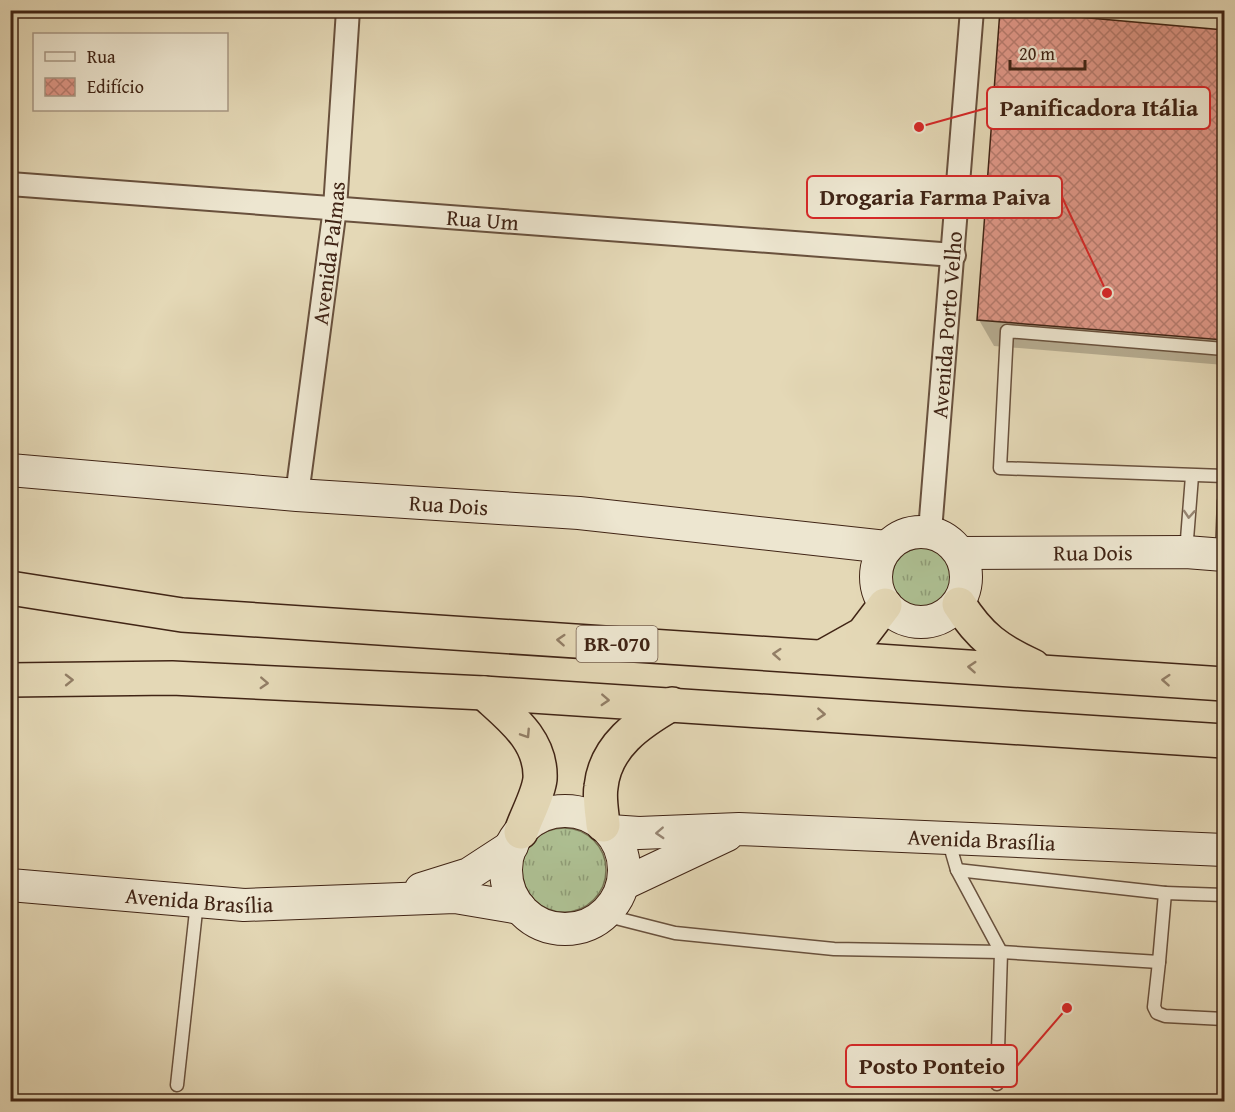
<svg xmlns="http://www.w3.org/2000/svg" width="1235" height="1112" viewBox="0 0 1235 1112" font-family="'Gentium Book Plus',serif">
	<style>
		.grass { fill: url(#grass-tufts); stroke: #777254; stroke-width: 1.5 }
		.shadow { fill: #0003 }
		.building { fill: url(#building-cross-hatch); stroke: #402415; stroke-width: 1.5 }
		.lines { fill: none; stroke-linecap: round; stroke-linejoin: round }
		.service-casing { stroke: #69513d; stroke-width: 15 }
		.minor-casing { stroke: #69513d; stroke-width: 26 }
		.secondary-casing { stroke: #402415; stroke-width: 34 }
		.motorway-casing { stroke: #402415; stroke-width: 36 }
		.service { stroke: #ede6d0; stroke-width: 12 }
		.minor { stroke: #ede6d0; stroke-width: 22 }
		.secondary { stroke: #ede6d0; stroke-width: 32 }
		.motorway { stroke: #e4d8b6; stroke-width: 33 }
		.oneway { stroke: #968572 }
		.oneway2 { stroke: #927e66 }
		.labels { text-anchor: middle; stroke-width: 5; stroke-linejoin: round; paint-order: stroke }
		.shield { fill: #ede6d0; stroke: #745e4d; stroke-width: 1.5 }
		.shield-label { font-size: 21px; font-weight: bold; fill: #402415 }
		.street-label { font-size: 22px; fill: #402415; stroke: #ede6d0 }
		.leader { fill: none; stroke: #d62828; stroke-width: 2 }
		.callout-dot { fill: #d62828; stroke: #ede6d0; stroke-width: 2 }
		.callout { fill: #ede6d0; stroke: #d62828; stroke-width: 2 }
		.callout-label { font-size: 24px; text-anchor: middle; font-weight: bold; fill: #402415 }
	</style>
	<defs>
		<pattern id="grass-tufts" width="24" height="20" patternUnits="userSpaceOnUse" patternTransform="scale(1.5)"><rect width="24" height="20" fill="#aec093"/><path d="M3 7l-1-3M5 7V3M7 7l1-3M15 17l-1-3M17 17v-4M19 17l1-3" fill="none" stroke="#8f9c77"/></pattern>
		<pattern id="building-cross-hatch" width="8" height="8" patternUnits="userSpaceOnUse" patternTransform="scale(1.5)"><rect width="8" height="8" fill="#e09889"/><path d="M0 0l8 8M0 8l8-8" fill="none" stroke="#b77c6f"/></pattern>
	</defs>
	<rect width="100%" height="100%" fill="#e4d8b6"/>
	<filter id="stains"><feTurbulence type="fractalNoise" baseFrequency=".00333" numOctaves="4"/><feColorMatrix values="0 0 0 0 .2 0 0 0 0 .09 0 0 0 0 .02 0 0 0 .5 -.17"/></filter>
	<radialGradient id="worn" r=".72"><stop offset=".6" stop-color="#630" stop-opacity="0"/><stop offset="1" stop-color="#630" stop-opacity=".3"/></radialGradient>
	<g class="grass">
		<circle cx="922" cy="578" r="30"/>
		<circle cx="564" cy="870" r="42"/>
	</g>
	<path class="shadow" d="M1002,11L1224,32V365L994,346L979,320Z"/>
	<path class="building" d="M1000,10L1224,30V340L977,320Z"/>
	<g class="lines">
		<defs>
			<g id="service">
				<path d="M1224,349L1007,331L1000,468L1224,476"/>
				<path d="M1186,552L1192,476"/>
				<path d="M1222,554L1224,501"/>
				<path d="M948,839L957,870L1001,952L997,1084"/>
				<path d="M957,870L1165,893"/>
				<path d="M604,915L675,933L834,949L1001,952L1159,962L1165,893L1224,895"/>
				<path d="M1159,962L1154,1007L1157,1013L1165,1016L1224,1019"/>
				<path d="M177,1085L197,902"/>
			</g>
			<g id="minor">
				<path id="s1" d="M10,184L954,255"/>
				<path id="s2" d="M297,495L335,208L348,10"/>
				<path id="s3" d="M930,531L972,10"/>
			</g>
			<g id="secondary">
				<path id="s4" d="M10,470L297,495L579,513L886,547"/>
				<circle cx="921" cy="577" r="45"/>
				<path id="s5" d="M961,553L1186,552L1224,555"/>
				<circle cx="565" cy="870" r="59"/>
				<path id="s6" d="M610,831L639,833L739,829L1224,850"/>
				<path d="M623,884L727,835"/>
				<path id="s7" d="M10,885L244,905L455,897L520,908"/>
				<path d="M421,889L469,874L512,846"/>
			</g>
			<g id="motorway">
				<path d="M10,588L182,615L1224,684"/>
				<path d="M959,604C980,637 998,650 1033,666"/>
				<path d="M822,657L863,634L885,605"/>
				<path d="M10,680L172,678L484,693L1224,741"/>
				<path d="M484,693C510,717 542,740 540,779C538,796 526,816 521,832"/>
				<path d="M603,825C602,813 599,798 601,787C605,746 639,723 672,704"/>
			</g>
		</defs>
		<use href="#service" class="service-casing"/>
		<use href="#minor" class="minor-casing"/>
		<use href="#secondary" class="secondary-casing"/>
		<use href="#motorway" class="motorway-casing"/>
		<use href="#service" class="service"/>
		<use href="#minor" class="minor"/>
		<use href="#secondary" class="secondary"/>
		<use href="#motorway" class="motorway"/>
	</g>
	<defs><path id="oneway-chevron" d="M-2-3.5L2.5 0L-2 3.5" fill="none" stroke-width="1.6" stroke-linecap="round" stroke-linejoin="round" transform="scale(1.5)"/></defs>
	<g class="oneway">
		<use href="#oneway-chevron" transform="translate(1189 514) rotate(94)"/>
		<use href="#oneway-chevron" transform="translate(660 833) rotate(177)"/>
	</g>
	<g class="oneway2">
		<use href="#oneway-chevron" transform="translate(561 640) rotate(-176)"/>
		<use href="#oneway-chevron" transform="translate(777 654) rotate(-176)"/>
		<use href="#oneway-chevron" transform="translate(972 667) rotate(-176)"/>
		<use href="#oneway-chevron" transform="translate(69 680) rotate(-1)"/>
		<use href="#oneway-chevron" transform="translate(1166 680) rotate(-176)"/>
		<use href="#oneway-chevron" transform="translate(264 683) rotate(3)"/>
		<use href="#oneway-chevron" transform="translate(605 700) rotate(3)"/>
		<use href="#oneway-chevron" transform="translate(821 714) rotate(4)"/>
		<use href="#oneway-chevron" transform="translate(526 734) rotate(57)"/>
	</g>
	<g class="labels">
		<rect class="shield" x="576.5" y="626" width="81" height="36" rx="4.5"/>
		<g class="shield-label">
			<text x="617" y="651">BR-070</text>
		</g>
		<g class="street-label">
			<text dy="8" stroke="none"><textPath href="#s1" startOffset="474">Rua Um</textPath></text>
			<text dy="8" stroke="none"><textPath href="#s2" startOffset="244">Avenida Palmas</textPath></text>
			<text dy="8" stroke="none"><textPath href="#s3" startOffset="207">Avenida Porto Velho</textPath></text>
			<text dy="8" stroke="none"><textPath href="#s4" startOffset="440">Rua Dois</textPath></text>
			<text dy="8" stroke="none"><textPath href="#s5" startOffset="132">Rua Dois</textPath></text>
			<text dy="8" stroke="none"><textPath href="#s6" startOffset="372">Avenida Brasília</textPath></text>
			<text dy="8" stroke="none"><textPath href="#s7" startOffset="190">Avenida Brasília</textPath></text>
		</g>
	</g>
	<path class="leader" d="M919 127L987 108M1107 293L1062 197M1067 1008L1017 1066"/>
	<g class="callout-dot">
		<circle cx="919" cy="127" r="6"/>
		<circle cx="1107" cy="293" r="6"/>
		<circle cx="1067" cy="1008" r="6"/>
	</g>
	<g class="callout">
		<rect x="987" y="87" width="223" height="42" rx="6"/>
		<rect x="807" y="176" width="255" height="42" rx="6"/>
		<rect x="846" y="1045" width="171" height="42" rx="6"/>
	</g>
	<g class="callout-label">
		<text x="1099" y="116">Panificadora Itália</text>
		<text x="935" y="205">Drogaria Farma Paiva</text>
		<text x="932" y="1074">Posto Ponteio</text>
	</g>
	<rect width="1235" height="1112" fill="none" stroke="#e4d8b6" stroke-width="36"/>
	<rect x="12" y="12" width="1211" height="1088" fill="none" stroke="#402415" stroke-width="3"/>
	<rect x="18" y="18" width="1199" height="1076" fill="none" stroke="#402415" stroke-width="1.5"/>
	<rect x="33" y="33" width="195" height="78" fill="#ede6d0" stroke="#a89885" stroke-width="1.5"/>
	<rect x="45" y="52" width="30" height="9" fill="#ede6d0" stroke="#a89885" stroke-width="1.5"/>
	<text x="87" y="63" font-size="18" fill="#402415">Rua</text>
	<rect x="45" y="78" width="30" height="18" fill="url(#building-cross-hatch)" stroke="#a89885" stroke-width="1.5"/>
	<text x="87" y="93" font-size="18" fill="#402415">Edifício</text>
	<path d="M1010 60v9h75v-9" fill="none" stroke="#402415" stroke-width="3"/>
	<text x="1019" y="60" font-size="18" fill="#402415" stroke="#ede6d0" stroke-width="4.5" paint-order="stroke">20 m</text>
	<rect width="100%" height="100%" filter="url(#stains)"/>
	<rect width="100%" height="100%" fill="url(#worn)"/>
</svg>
